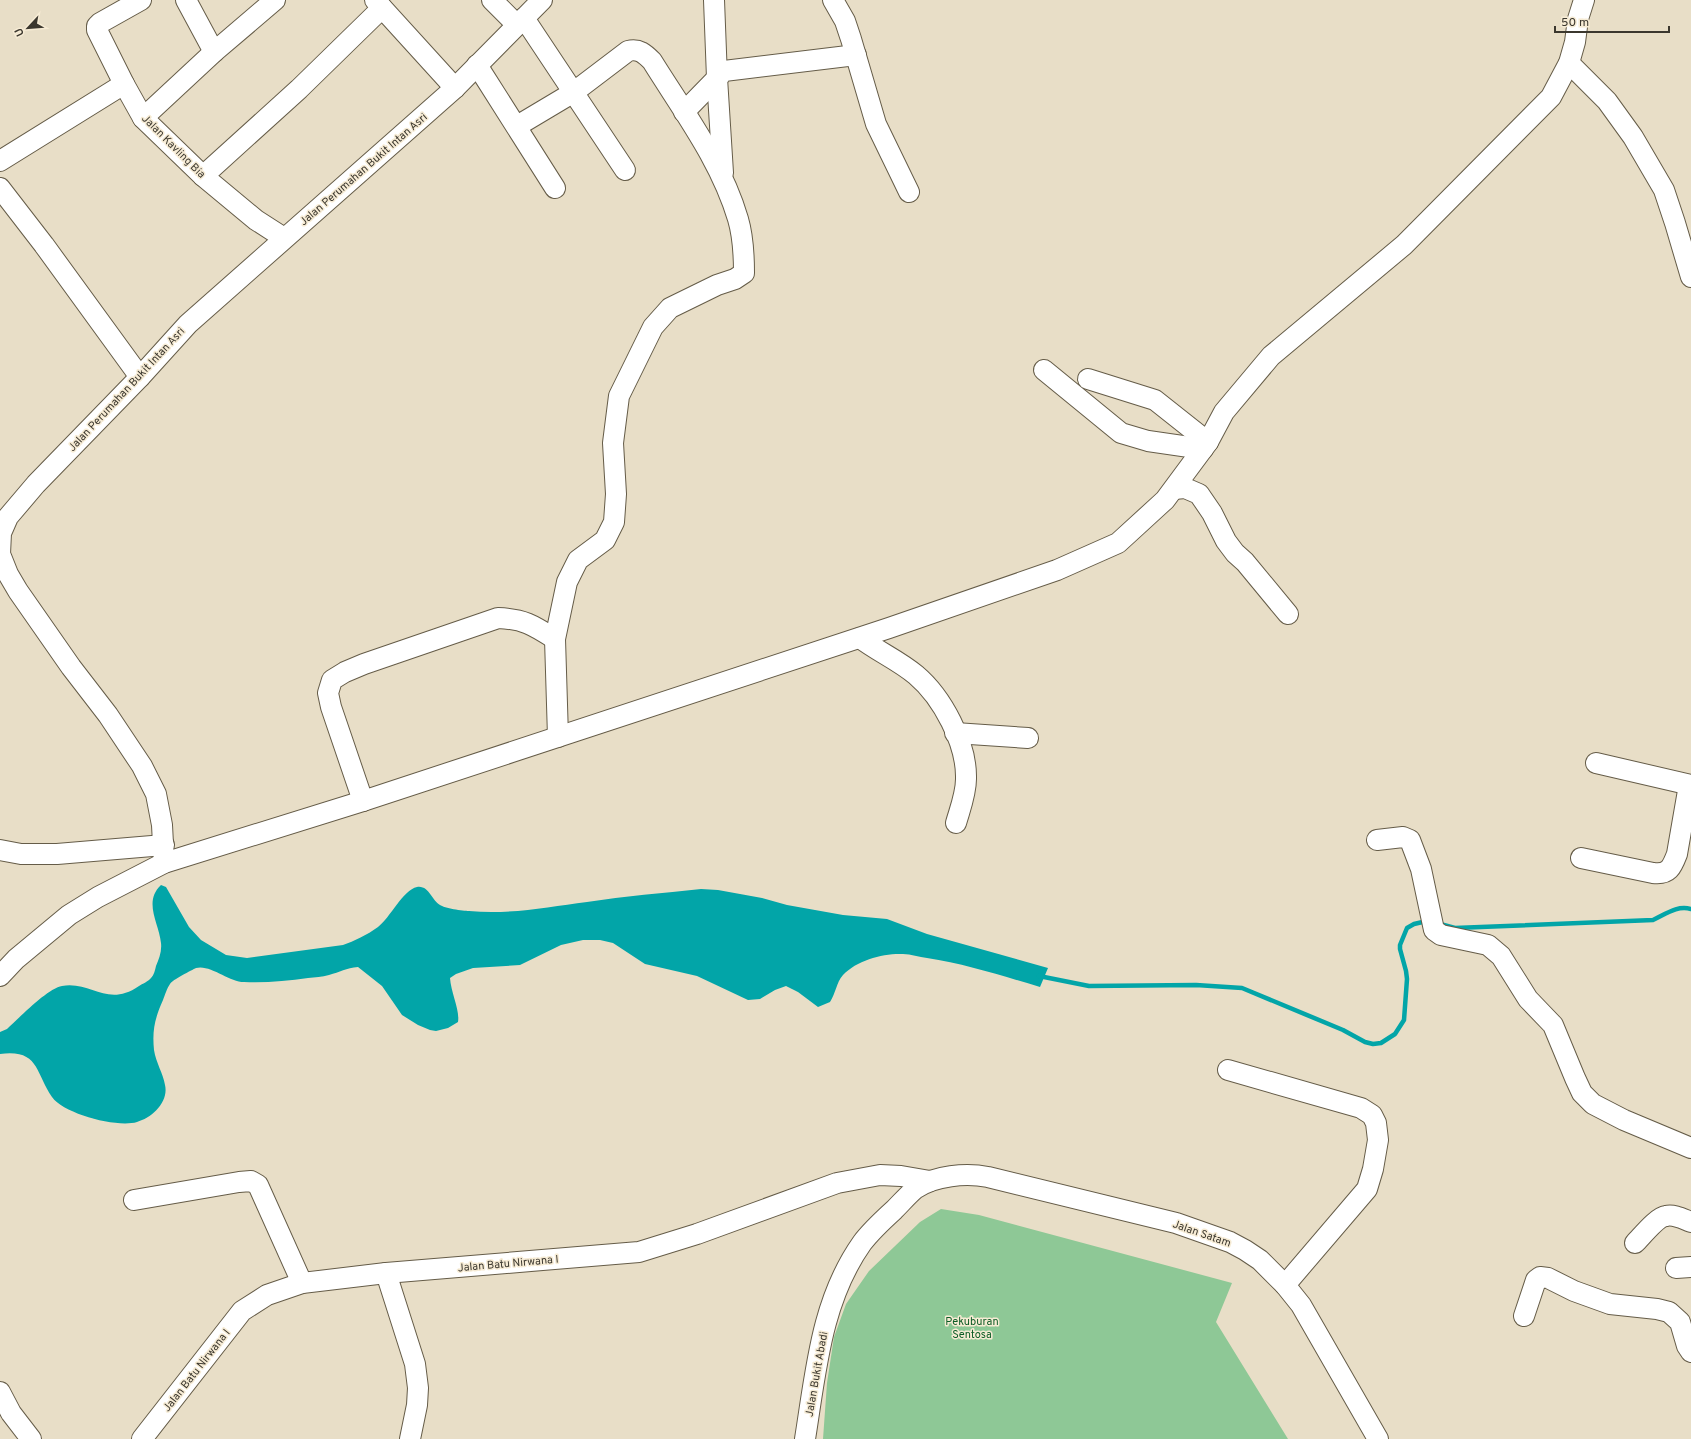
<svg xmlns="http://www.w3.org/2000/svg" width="1691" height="1439" viewBox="0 0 1691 1439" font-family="Overpass,sans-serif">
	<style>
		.green { fill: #8ec896 }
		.water { fill: #02a5a8 }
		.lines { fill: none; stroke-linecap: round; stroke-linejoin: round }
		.stream { stroke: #02a5a8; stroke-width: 4.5 }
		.minor-casing { stroke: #655c48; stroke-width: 22 }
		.minor { stroke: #fff; stroke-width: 20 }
		.labels { text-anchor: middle; stroke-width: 3; stroke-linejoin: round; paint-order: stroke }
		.street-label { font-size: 11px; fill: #3b372e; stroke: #f6ebd4 }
		.park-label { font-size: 11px; fill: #0c5d26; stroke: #f6ebd4 }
	</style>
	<rect width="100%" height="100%" fill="#e8dec7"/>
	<path class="green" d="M941,1209L979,1215L1232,1283L1216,1322L1288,1439H823L827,1383L834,1337L846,1304L869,1271L920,1222Z"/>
	<path class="water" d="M161,885L166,887L189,927L201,940L226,955L247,958L343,945C354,941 367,935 378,927C390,918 403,890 417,887C429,885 432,901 440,905C444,908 463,911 469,911C509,915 548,907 587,902C625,896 663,893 701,889L718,890L762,898L787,905L843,915L887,919L927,934L1048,968L1040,987C1003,976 966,964 927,958C919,957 911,954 903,954C884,953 857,960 843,975C836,983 836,993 830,1002L818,1007L798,992L786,986L775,990L760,999L748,1000L697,976L645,964L613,943L600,940H583L561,945L520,965L473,968L456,974L450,978C451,993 460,1010 458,1022L448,1028L436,1031L430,1030L418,1025L402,1015L382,986L358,967C346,968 340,972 329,975C322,977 315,977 308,978C287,981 265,983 244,982C229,982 210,964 196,968C192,970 172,980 170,984C167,988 165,995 163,1000C155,1018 152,1030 154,1050C156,1063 163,1073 165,1085C169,1102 152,1118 137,1122C117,1128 64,1114 52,1097C35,1072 39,1049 0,1054V1032L7,1029C19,1018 48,988 62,986C92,981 107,1008 139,986C142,984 149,981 151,978C154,975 155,970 156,966C159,959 162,951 161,943C159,923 143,902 161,885Z"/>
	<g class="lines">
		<g class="stream">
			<path d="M1440,924L1455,928L1653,920C1666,914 1677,905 1691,909"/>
			<path d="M1039,976L1089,986L1196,985L1242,988L1343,1030L1365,1042L1373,1044L1381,1043L1395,1034L1404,1020L1407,979L1406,971L1400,949V945L1407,928L1414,924L1427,921"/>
		</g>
		<defs>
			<g id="minor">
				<path d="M141,0L100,23L97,26V30L124,84L143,118L203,176L256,220L284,238"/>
				<path d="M186,0L214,52"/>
				<path d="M375,0L455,88"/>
				<path d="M492,0L517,25"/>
				<path d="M714,0L717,78L723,173"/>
				<path d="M833,0L845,21L851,39L876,124L909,192"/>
				<path d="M524,18L625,170"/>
				<path d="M1569,63L1607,101L1633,137L1664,190L1675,223L1691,277"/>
				<path d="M477,65L555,188"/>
				<path d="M684,112L724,71L856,55"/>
				<path d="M143,118L214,52L275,0"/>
				<path d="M517,126L574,92L628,51C639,48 645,54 652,61C683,111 721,161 738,219C743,236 744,255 744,273L735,279L717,285L670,308L653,327L619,396L613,443L616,494L614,522L605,540L578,560L567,582L555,639L558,737"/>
				<path d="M0,161L124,84"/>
				<path d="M203,176L299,89L382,8"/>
				<path d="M0,188L44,245L140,377"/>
				<path d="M1044,370L1121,433L1148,441L1203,449"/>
				<path d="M1088,379L1155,400L1208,442"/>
				<path d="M1174,489L1185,488L1199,494L1212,513L1226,541L1235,553L1245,562L1288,614"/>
				<path d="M860,638C877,651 898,660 916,675C942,697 967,743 966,779C966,794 960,809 956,823"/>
				<path d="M955,733L1028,738"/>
				<path d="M1596,763L1691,785"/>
				<path d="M363,801L331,707L328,693L332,680L345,672L364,664L498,618C524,619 533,625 555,639"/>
				<path d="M1377,840L1403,837L1410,840L1421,869L1434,930L1441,935L1488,945L1501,956L1528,999L1553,1025L1575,1078L1582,1093L1593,1104L1624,1120L1691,1148"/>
				<path d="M0,850L21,854H57L164,845"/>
				<path d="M1581,858L1653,873C1669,875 1672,867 1677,854L1689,785"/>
				<path d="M164,863L162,825L156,794L142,766L108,715L71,667L18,591L8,574L0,554L1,533L8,517L36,484L140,377L188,324L455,88L542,0"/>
				<path d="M0,976L16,959L69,915L98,897L164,863L363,801L889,628L1057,570L1118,543L1165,500L1208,442L1224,412L1271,356L1404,245L1551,97L1569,63L1575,42L1578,19L1584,0"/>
				<path d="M1228,1070L1361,1108L1372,1115L1376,1123L1378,1140L1373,1169L1367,1189L1285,1285"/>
				<path d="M134,1200L239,1182L251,1181L258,1185L302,1283"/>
				<path d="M1635,1243C1642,1236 1657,1217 1666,1216C1674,1214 1683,1219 1691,1222"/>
				<path d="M1676,1268L1691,1267"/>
				<path d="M386,1273L415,1364L418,1388L417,1405L410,1439"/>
				<path d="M1524,1316L1536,1280L1540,1277L1548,1278L1574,1291L1610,1304L1657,1309L1669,1312L1680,1322L1687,1346L1691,1352"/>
				<path d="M0,1392L11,1413L31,1439"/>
				<path d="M142,1439L242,1311L267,1295L302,1283L386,1273L639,1252L697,1234L837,1183L880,1175L901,1176L930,1181"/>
				<path d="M805,1439C816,1371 821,1301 862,1243C871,1231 883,1220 894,1210C901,1203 908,1195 915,1189C934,1175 967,1173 988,1177L1176,1223L1230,1242L1245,1250L1260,1260L1285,1285L1301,1305L1378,1439"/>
			</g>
		</defs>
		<use href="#minor" class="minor-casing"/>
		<use href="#minor" class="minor"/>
	</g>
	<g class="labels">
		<g class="street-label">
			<text transform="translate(174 146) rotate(45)" y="4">Jalan Kavling Bia</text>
			<text transform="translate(363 169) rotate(-41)" y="4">Jalan Perumahan Bukit Intan Asri</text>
			<text transform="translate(126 389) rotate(-47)" y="4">Jalan Perumahan Bukit Intan Asri</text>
			<text transform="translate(1202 1233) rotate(19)" y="4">Jalan Satam</text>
			<text transform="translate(508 1263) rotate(-5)" y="4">Jalan Batu Nirwana I</text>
			<text transform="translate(196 1370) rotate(-52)" y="4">Jalan Batu Nirwana I</text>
			<text transform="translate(816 1374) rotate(-80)" y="4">Jalan Bukit Abadi</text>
		</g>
		<g class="park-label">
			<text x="972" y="1325">Pekuburan<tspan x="972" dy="13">Sentosa</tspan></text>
		</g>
	</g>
	<g transform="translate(28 28) rotate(244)" stroke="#f6ebd4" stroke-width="3" paint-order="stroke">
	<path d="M0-3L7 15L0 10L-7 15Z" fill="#3b372e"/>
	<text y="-6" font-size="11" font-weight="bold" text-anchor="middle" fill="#3b372e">U</text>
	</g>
	<path d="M1555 26v6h114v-6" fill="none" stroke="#3b372e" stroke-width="2"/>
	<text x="1561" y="26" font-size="12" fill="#3b372e" stroke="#f6ebd4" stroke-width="3" paint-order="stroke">50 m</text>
</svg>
